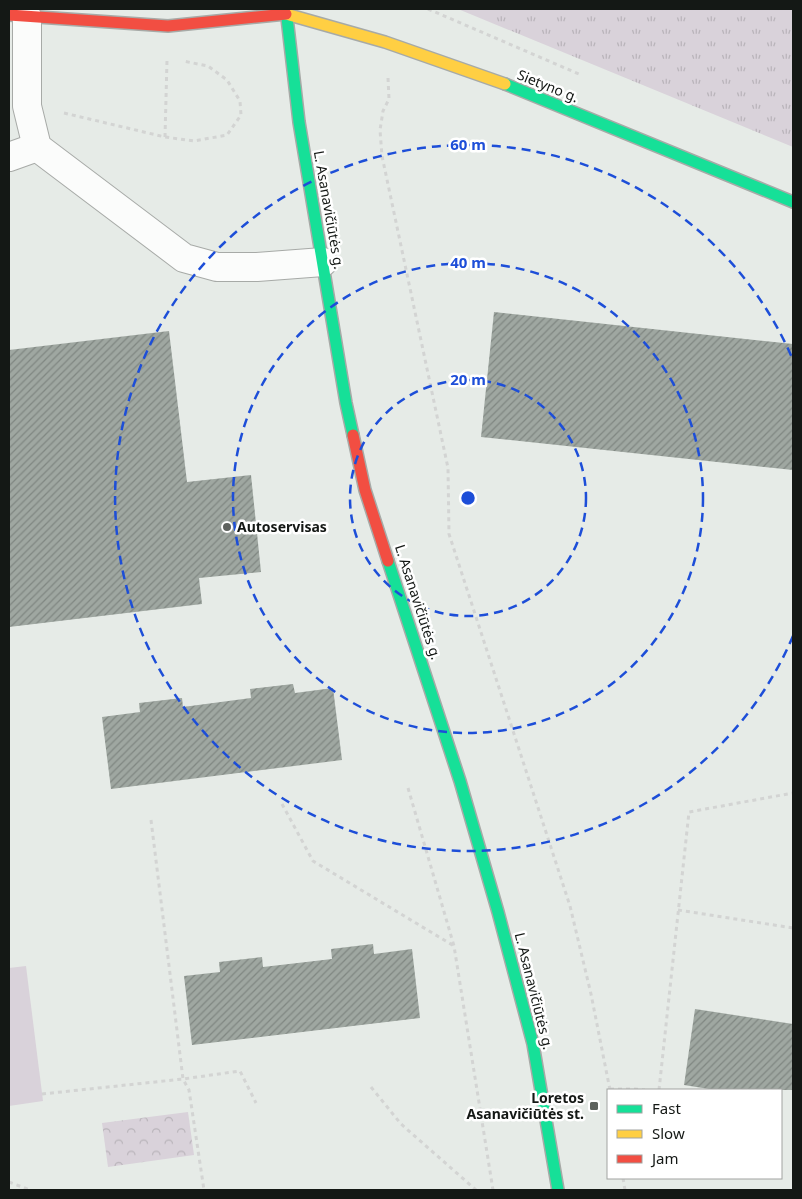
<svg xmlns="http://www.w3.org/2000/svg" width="802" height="1199" viewBox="0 0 802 1199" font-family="'Noto Sans',sans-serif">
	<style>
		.grass { fill: url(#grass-tufts) }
		.park { fill: url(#park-crowns) }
		.pitch { fill: #d9d2da }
		.building { fill: url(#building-hatch) }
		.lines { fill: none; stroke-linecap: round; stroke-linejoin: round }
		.street-casing { stroke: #a7aaa7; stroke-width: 30 }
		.fast-casing { stroke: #a7aaa7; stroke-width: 14 }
		.slow-casing { stroke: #a7aaa7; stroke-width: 14 }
		.jam-casing { stroke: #a7aaa7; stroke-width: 14 }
		.path { stroke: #d3d4d3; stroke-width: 3; stroke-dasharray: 4 4; stroke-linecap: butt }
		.street { stroke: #fbfcfb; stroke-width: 28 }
		.fast { stroke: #16e098; stroke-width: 11 }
		.slow { stroke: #ffcf43; stroke-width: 11 }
		.jam { stroke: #f24e42; stroke-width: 11 }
		.ring { fill: none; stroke: #1d4ed8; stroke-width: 2.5; stroke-dasharray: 9 6 }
		.poi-dot { fill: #5e625e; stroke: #fff; stroke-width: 2 }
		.labels { text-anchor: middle; stroke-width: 5; stroke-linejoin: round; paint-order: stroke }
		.street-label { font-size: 14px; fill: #141815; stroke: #fff }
		.poi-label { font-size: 14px; font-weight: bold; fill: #141815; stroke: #fff; text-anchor: start }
		.centre { fill: #1d4ed8; stroke: #fff; stroke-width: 2.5 }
		.ring-label { font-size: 15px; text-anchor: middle; font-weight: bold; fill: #1d4ed8; stroke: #fff; stroke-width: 5; stroke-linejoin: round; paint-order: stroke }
	</style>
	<defs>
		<pattern id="grass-tufts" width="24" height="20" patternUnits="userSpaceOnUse" patternTransform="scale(1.25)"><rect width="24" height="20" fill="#d9d2da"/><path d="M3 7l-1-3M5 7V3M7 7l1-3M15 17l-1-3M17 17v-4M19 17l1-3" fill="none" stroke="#b9b4ba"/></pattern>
		<pattern id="park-crowns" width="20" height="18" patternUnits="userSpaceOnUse" patternTransform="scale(1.25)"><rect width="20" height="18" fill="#d9d2da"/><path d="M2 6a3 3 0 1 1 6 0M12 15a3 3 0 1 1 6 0" fill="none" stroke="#b9b4ba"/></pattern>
		<pattern id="building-hatch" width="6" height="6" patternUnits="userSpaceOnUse" patternTransform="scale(1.25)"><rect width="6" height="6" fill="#9fa7a1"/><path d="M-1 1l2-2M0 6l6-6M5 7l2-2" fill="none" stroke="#808782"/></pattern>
	</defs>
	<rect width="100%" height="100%" fill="#e6ebe7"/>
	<path class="grass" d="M458,9H793V147Z"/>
	<path class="park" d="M188,1112L194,1155L108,1167L102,1123Z"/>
	<path class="pitch" d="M26,966L43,1101L9,1106V968Z"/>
	<g class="building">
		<path d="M494,312L793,344V470L481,437Z"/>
		<path d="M169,331L187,482L251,475L261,572L199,578L202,604L9,627V350Z"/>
		<path d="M293,684L295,693L333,688L342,760L111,789L102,717L140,712L139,703L182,698L183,707L251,698L250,689Z"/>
		<path d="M373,944L374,954L412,949L420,1018L192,1045L184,976L220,972L219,962L262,957L263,967L332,959L331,949Z"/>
		<path d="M695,1009L793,1024V1090H715L684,1085Z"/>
	</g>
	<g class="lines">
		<defs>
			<g id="street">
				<path d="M27,17V106L37,147L184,258L217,267H257L323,262"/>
				<path d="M9,157L37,147"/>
			</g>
			<g id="fast">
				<path d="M286,9L299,122L346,403L353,435"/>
				<path d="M505,84L793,202"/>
				<path d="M388,561L460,781L498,912L533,1044L558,1190"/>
			</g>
			<path id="slow" d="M286,14L385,42L505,84"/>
			<g id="jam">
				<path d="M9,15L168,26L286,14"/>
				<path d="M353,435L365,490L388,561"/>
			</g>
		</defs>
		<use href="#street" class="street-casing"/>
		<use href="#fast" class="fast-casing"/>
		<use href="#slow" class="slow-casing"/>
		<use href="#jam" class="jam-casing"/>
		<g class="path">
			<path d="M428,9L579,74"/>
			<path d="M388,78L389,99L383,111L380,130L382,156L448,468L449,534L570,906L591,994L610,1090"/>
			<path d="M64,113L165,137L194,141L227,135L241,115L240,101L227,80L208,66L183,61"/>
			<path d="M165,137L167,60"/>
			<path d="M408,788L454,946L493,1190"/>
			<path d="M282,804L313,861L454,946"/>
			<path d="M151,820L183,1079L189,1090L204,1190"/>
			<path d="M678,910L793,928"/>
			<path d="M371,1087L401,1124L476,1190"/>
			<path d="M610,1089H635L645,1090"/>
			<path d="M659,1090L689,812L793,793"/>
			<path d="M42,1094L183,1079L240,1071L256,1103"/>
			<path d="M623,1178L625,1190"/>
			<path d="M9,1182L30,1190"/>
		</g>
		<use href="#street" class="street"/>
		<use href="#fast" class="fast"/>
		<use href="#slow" class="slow"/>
		<use href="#jam" class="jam"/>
	</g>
	<g class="ring">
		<circle cx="468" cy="498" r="118"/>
		<circle cx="468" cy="498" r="235"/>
		<path d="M793 636A353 353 0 1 1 793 360"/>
	</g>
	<g class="poi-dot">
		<circle cx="227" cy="527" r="5"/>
		<rect x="589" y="1101" width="10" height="10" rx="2.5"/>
	</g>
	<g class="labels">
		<g class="street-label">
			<text transform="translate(548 86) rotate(22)" y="5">Sietyno g.</text>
			<text transform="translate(329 210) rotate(80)" y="5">L. Asanavičiūtės g.</text>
			<text transform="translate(418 602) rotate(72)" y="5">L. Asanavičiūtės g.</text>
			<text transform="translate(534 991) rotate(76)" y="5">L. Asanavičiūtės g.</text>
		</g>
		<g class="poi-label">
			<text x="237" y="532">Autoservisas</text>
			<text x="584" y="1103" text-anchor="end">Loretos<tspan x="584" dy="16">Asanavičiūtės st.</tspan></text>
		</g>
	</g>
	<circle cx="468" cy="498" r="8" class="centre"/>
	<g class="ring-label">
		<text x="468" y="150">60 m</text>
		<text x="468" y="268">40 m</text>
		<text x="468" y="385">20 m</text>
	</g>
	<rect width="802" height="1199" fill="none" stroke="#141815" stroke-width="20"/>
	<rect x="607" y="1089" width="175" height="90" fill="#ffffff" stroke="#a1a3a1"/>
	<rect x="617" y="1105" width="25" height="8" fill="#16e098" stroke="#a1a3a1"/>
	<text x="652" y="1114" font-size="15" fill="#141815">Fast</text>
	<rect x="617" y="1130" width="25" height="8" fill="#ffcf43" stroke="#a1a3a1"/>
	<text x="652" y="1139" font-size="15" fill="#141815">Slow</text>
	<rect x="617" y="1155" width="25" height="8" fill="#f24e42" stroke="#a1a3a1"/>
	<text x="652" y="1164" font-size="15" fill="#141815">Jam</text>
</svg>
